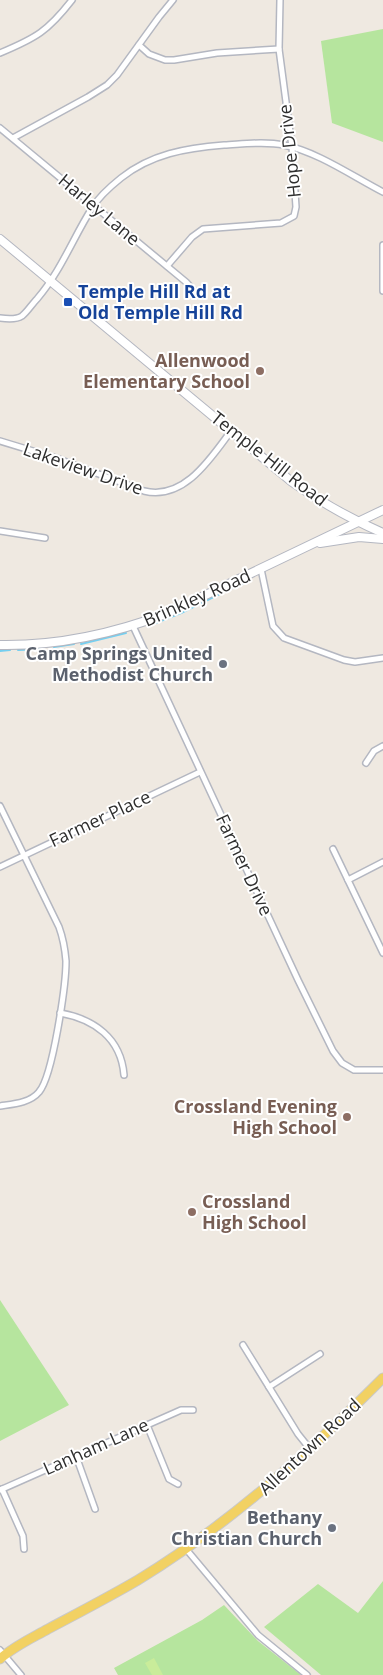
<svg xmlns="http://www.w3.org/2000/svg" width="383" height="1675" viewBox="0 0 383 1675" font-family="'Open Sans',sans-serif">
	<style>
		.green { fill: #b6e59e }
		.pitch { fill: #c9ec9a }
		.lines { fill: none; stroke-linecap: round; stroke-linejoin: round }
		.stream { stroke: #75cff0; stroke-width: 2 }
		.street-casing { stroke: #b4b7c1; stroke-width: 8 }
		.secondary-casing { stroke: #b4b7c1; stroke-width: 10 }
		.primary-casing { stroke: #c9c9c9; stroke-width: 11 }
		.street { stroke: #fff; stroke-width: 5 }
		.secondary { stroke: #fff; stroke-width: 8 }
		.primary { stroke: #f2d163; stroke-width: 9 }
		.transit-dot { fill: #1a4fb4; stroke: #fff; stroke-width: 2 }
		.education-dot { fill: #8d6e63; stroke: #fff; stroke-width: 2 }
		.worship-dot { fill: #6b7280; stroke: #fff; stroke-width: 2 }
		.labels { text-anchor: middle; stroke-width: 4; stroke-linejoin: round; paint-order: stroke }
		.street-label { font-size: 18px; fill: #2e2e2e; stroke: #fff }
		.transit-label { font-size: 18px; font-weight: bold; fill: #164399; stroke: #fff; text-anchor: start }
		.education-label { font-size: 18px; font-weight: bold; fill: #785e54; stroke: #fff; text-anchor: end }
		.worship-label { font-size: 18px; font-weight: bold; fill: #5b616d; stroke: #fff; text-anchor: end }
	</style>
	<rect width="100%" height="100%" fill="#efe9e1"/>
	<g class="green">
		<path d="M383,29V142L332,123L321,41Z"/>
		<path d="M0,1300L69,1405L0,1441Z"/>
		<path d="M383,1581V1675H321L264,1627L318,1584L358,1613Z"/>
		<path d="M224,1605L258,1641L301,1675H118L114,1668L202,1620Z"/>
	</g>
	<path class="pitch" d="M154,1658L163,1675H152L145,1663Z"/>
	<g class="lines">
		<g class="stream">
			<path d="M148,626L181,613L238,585L247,583"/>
			<path d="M81,644L126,633"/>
			<path d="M54,647L74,644"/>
			<path d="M18,650L40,649"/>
			<path d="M0,651L10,650"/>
		</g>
		<defs>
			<g id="street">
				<path d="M139,45L149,54L165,60H174L217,53L279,49"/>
				<path d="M0,53C36,38 48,31 72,0"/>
				<path d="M0,128L186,282L196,293"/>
				<path d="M13,138L88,97L107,85L117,75L159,17L173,0"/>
				<path d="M383,245V291"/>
				<path d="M167,266L192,237L203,229L281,223L294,216L296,207L292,147L279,49L280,0"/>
				<path d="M0,318C7,319 16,320 22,316C28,311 32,304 37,299C61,271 73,238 92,208C98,198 111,186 121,178C151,154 186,148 224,145C243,144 265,141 284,145C318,152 352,176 383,192"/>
				<path d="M0,441L56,458L144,491C184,501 211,458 231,431"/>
				<path d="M0,531L45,538"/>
				<path d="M261,569L273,626L284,638L344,660L355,662L383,658"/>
				<path d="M133,626L298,980L333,1051L342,1063L354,1070H383"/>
				<path d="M366,763L374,751L383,746"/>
				<path d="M0,806L59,927C63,938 65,949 66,961C66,984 53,1076 39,1092C30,1103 13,1104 0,1106"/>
				<path d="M333,849L383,953"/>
				<path d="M0,867L200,772"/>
				<path d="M348,880L383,862"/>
				<path d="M60,1013C94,1019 121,1038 124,1075"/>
				<path d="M243,1345L298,1434L310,1449"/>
				<path d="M269,1387L320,1354"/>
				<path d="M147,1425L169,1479L178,1484"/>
				<path d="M76,1456L95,1509"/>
				<path d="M2,1489L23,1536L24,1549"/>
				<path d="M0,1490L181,1410H193"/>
				<path d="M186,1549L258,1635L307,1675"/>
				<path d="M0,1650L21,1675"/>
			</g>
			<g id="secondary">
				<path d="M0,239L292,482C321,502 350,519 383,533"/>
				<path d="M320,543L359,537L383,539"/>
				<path d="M0,645C59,646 113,634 168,613L383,510"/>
			</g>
			<path id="primary" d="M0,1659C14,1646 32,1638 48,1629C78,1613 109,1597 138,1580C231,1523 307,1454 383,1378"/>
		</defs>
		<use href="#street" class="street-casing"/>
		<use href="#secondary" class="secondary-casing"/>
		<use href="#primary" class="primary-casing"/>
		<use href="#street" class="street"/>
		<use href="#secondary" class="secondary"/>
		<use href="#primary" class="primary"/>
	</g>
	<rect class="transit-dot" x="63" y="297" width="10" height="10" rx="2.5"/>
	<g class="education-dot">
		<circle cx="260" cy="371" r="5"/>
		<circle cx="347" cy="1117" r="5"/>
		<circle cx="192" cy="1212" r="5"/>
	</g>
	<g class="worship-dot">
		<circle cx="223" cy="664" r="5"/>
		<circle cx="332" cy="1528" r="5"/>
	</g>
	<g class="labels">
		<g class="street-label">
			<text transform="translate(290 151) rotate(-96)" y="6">Hope Drive</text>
			<text transform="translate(99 210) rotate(40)" y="6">Harley Lane</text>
			<text transform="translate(269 459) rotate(38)" y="6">Temple Hill Road</text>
			<text transform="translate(83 469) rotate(19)" y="6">Lakeview Drive</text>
			<text transform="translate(197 598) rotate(-24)" y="6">Brinkley Road</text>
			<text transform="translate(100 819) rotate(-25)" y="6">Farmer Place</text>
			<text transform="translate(244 865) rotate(65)" y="6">Farmer Drive</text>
			<text transform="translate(96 1447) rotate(-24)" y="6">Lanham Lane</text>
			<text transform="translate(310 1447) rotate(-43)" y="6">Allentown Road</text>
		</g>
		<g class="transit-label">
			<text x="78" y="298">Temple Hill Rd at<tspan x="78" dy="21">Old Temple Hill Rd</tspan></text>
		</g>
		<g class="education-label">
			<text x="250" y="367">Allenwood<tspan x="250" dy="21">Elementary School</tspan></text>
			<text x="337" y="1113">Crossland Evening<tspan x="337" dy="21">High School</tspan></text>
			<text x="202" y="1208" text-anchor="start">Crossland<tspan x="202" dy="21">High School</tspan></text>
		</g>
		<g class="worship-label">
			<text x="213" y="660">Camp Springs United<tspan x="213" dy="21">Methodist Church</tspan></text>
			<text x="322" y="1524">Bethany<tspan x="322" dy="21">Christian Church</tspan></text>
		</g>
	</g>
</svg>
